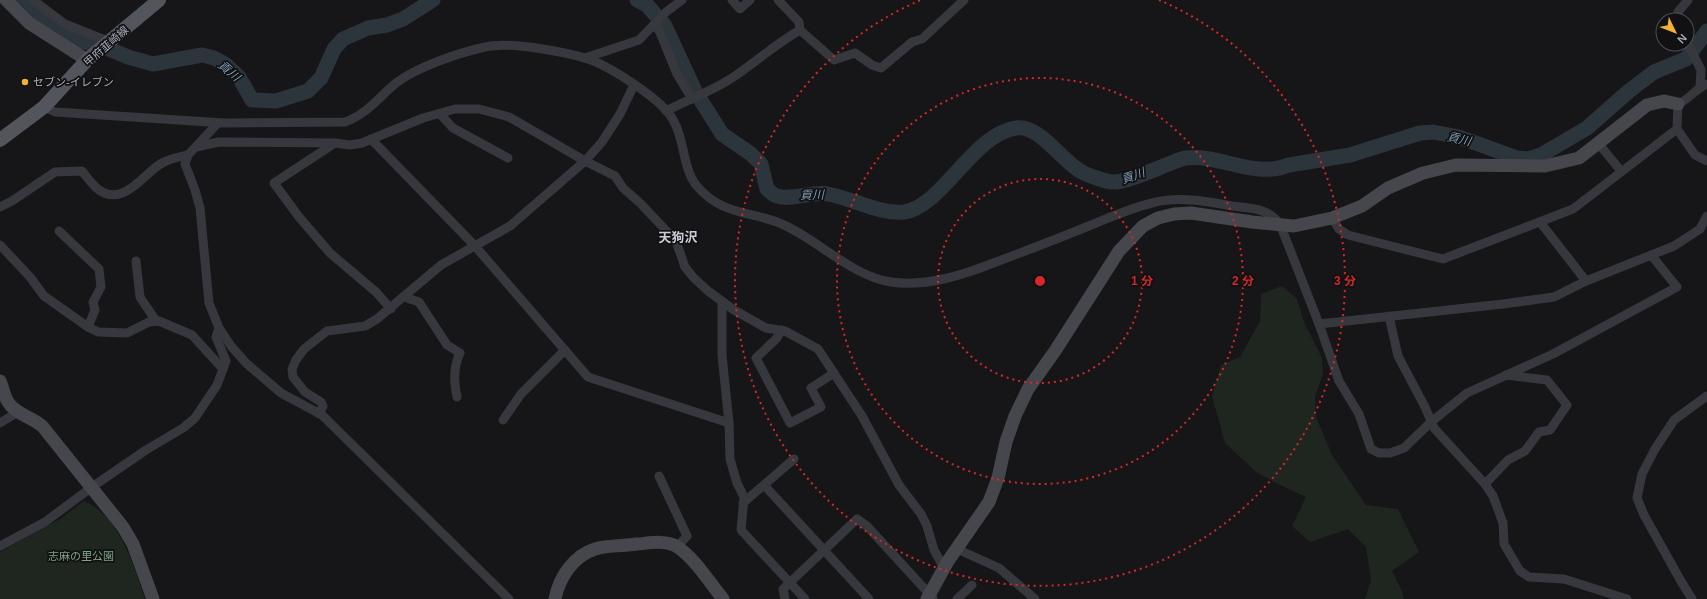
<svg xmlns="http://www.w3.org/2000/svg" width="1707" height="599" viewBox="0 0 1707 599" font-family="Helvetica,'Noto Sans JP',sans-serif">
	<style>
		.green { fill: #1e261f }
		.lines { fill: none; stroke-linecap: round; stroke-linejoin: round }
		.river { stroke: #2c353c; stroke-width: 15 }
		.street { stroke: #37383d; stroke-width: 9 }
		.secondary { stroke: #45474d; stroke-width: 13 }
		.primary { stroke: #53555c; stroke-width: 14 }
		.ring { fill: none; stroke: #d62828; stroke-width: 2; stroke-dasharray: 2 4 }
		.poi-dot { fill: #f2b134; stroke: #111113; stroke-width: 1.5 }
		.labels { text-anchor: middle; stroke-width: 3.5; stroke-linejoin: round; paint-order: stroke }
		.street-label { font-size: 11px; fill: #a8adb8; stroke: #111113 }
		.poi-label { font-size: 11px; fill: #a8adb8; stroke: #111113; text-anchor: start }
		.park-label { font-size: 11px; fill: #7fa381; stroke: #111113 }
		.water-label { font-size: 12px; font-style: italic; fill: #7f9bb3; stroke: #111113 }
		.quarter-label { font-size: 13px; font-weight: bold; fill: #c9ccd4; stroke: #111113 }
		.centre { fill: #d62828; stroke: #111113; stroke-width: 2 }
		.ring-label { font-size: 12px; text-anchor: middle; font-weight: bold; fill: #d62828; stroke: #111113; stroke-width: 3.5; stroke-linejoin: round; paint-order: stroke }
	</style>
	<rect width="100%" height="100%" fill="#161618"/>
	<g class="green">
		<path d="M1282,286L1297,299L1304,322L1322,358L1323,374L1315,397L1316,417L1332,455L1366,505L1398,509L1419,552L1392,571L1402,591L1404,599H1365L1371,580L1366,547L1348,529L1310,542L1292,526L1306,497L1276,483L1256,472L1225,443L1212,396L1221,365L1240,357L1260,321L1261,294Z"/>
		<path d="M84,501C120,516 133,565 145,599H0V552L60,519Z"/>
	</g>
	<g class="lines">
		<g class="river">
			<path d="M17,0L38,18L80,41L102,46L128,57L153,64L202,55L214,58L225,64L239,77L252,100L276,101L308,91L321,78L334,49L343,39L368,28L387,25L403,19L433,0"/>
			<path d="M637,0L647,5L665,26L695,91L722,134L751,154L761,164L767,189C770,191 773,195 777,196C791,201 812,191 828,194C851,198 882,215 904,212C942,207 973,134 1016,128C1041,125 1062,162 1082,172C1089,176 1107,182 1114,182C1127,182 1153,170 1166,165C1172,163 1179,159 1186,158C1220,154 1255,179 1289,165L1350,155L1420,133L1433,132L1459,137L1517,158L1528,159L1541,155L1587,128L1629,91L1654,72L1686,59L1707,31"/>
		</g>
		<g class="street">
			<path d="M33,0L65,24L110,42"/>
			<path d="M732,0L740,9L750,0"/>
			<path d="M778,0L799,22L800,30L834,60L855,53L872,65L881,68L912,42L922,39L964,0"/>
			<path d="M1677,20L1678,12L1688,0"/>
			<path d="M654,26L659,30L677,74L692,99"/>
			<path d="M1687,42L1701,70L1700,87"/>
			<path d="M585,58L639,40L666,12L682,0"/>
			<path d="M1707,84C1695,89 1690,99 1678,104L1677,129L1695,155L1707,161"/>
			<path d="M44,107L55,112L224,123L345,122C367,114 379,97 396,83C417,67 458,53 485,47C509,41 567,52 591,60C612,68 657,97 670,115C685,136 682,167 696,185C720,214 746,211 777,222C816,237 850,276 891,282C927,287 963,275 996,262C1028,250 1060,238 1091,225C1111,217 1131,208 1152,203C1178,196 1206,201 1232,206C1252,209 1266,207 1280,224L1319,324L1339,381L1359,414L1371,449L1379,453H1390L1404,448L1431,422L1467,393L1553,354L1677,287L1651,255"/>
			<path d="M666,111C689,99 713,91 735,76C757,61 777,43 800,30"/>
			<path d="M440,114L453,128L508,158"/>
			<path d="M218,123L188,155L185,164L195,190L200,208L209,303L219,328L231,346L246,363L281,393L322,415L509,599"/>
			<path d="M371,139L475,246L588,377L729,423"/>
			<path d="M335,143L274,183L299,217L330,253L376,292L391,309"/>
			<path d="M1598,143L1621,171"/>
			<path d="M196,147L219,142L335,143L350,145L362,143L423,118L455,109H479L509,117L585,161L615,176L623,188L640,203L676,241L685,267L693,277L708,291L734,310L766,328L785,331L818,349L862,416L899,485L921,514L927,526L934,550L944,568"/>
			<path d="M0,207L12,201L55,172L82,171C87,177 92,185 99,190C124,207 143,174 162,163C171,158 178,157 188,155"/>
			<path d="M1332,218L1339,229L1348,235L1443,259L1573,209L1677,129"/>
			<path d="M1540,222L1586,281"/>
			<path d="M59,231L99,269L101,287L93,302L95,310L88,327"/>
			<path d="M0,245L30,277L44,296L88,327L98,332L127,333L149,322L159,321L192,335L223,369"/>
			<path d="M136,261L140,297L156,321"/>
			<path d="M404,297L419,302L447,345L460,353C453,368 454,382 457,397"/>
			<path d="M722,302V355L729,423L730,459L737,483L744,497L741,530L805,599"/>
			<path d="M1389,316L1398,356L1425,407L1434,428L1485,484L1493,496L1503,523L1504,544L1520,571L1529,577L1564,579L1627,599"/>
			<path d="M1319,324L1503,304L1554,297L1586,281L1674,246L1700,229L1707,216"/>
			<path d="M782,330L776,339L756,358L790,423L821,407L811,388L834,373"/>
			<path d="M319,414L323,406L321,402L305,392L293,377L292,369L296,360L304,349L327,331L365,326L377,319L441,265L510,226L585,161L602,142L620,114L634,85"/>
			<path d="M503,420L521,394L565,350"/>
			<path d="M0,423L18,412"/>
			<path d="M659,476L687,536L677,547"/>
			<path d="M1485,484L1508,460L1525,451L1539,432L1550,430L1567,405L1547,380L1506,375"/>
			<path d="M764,485L869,599"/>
			<path d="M743,503L794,459"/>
			<path d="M0,546L45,522L92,487L146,450L183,428L195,418L217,385L226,361L216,337L219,328"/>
			<path d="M957,549L999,568L1035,599"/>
			<path d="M785,599L783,589L857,519L867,526L933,598"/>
			<path d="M957,599L972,585"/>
			<path d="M1692,599L1682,583L1644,515L1637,498L1642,474L1655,449L1674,420L1707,396"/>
		</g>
		<g class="secondary">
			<path d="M6,0L29,23L87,60"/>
			<path d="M0,381C3,387 4,396 8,402C16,415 33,417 43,427L123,527L133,544L153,599"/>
			<path d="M555,599C559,578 573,556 595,549C607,545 624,546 637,544C650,543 665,540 676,546C695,558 709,582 723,599"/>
			<path d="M927,599L948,561L989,502L998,478L1006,442L1015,416L1028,389L1055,351L1119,251L1143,226L1158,218L1174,214L1191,213L1252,222L1294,226L1332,218L1362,206L1388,188L1423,173L1456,165L1545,166L1579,158L1647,105L1664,101L1678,104"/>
		</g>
		<path class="primary" d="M0,140L44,107L87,60L159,0"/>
	</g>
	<g class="ring">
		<circle cx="1040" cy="281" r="102"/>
		<circle cx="1040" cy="281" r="203"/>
		<path d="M1159 0A305 305 0 1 1 921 0"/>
	</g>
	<circle class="poi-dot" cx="25" cy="82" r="4"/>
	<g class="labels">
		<g class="street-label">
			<text transform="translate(106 46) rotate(-41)" y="4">甲府韮崎線</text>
		</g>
		<g class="poi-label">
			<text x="33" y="86">セブン-イレブン</text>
		</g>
		<g class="park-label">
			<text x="81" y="560">志麻の里公園</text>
		</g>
		<g class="water-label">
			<text transform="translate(229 71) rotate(41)" y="4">貢川</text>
			<text transform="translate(1459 139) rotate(13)" y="4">貢川</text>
			<text transform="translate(1133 176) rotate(-19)" y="4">貢川</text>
			<text transform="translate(812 195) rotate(-1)" y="4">貢川</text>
		</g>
		<g class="quarter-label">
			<text x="678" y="242">天狗沢</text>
		</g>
	</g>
	<circle cx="1040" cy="281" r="6" class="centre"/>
	<g class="ring-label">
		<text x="1142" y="285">1 分</text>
		<text x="1243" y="285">2 分</text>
		<text x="1345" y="285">3 分</text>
	</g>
	<g transform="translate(1675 32) rotate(133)"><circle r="19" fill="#111113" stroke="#4d4f55"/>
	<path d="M0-3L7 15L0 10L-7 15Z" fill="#f2b134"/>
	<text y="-6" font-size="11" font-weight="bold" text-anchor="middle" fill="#a8adb8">N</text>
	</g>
</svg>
